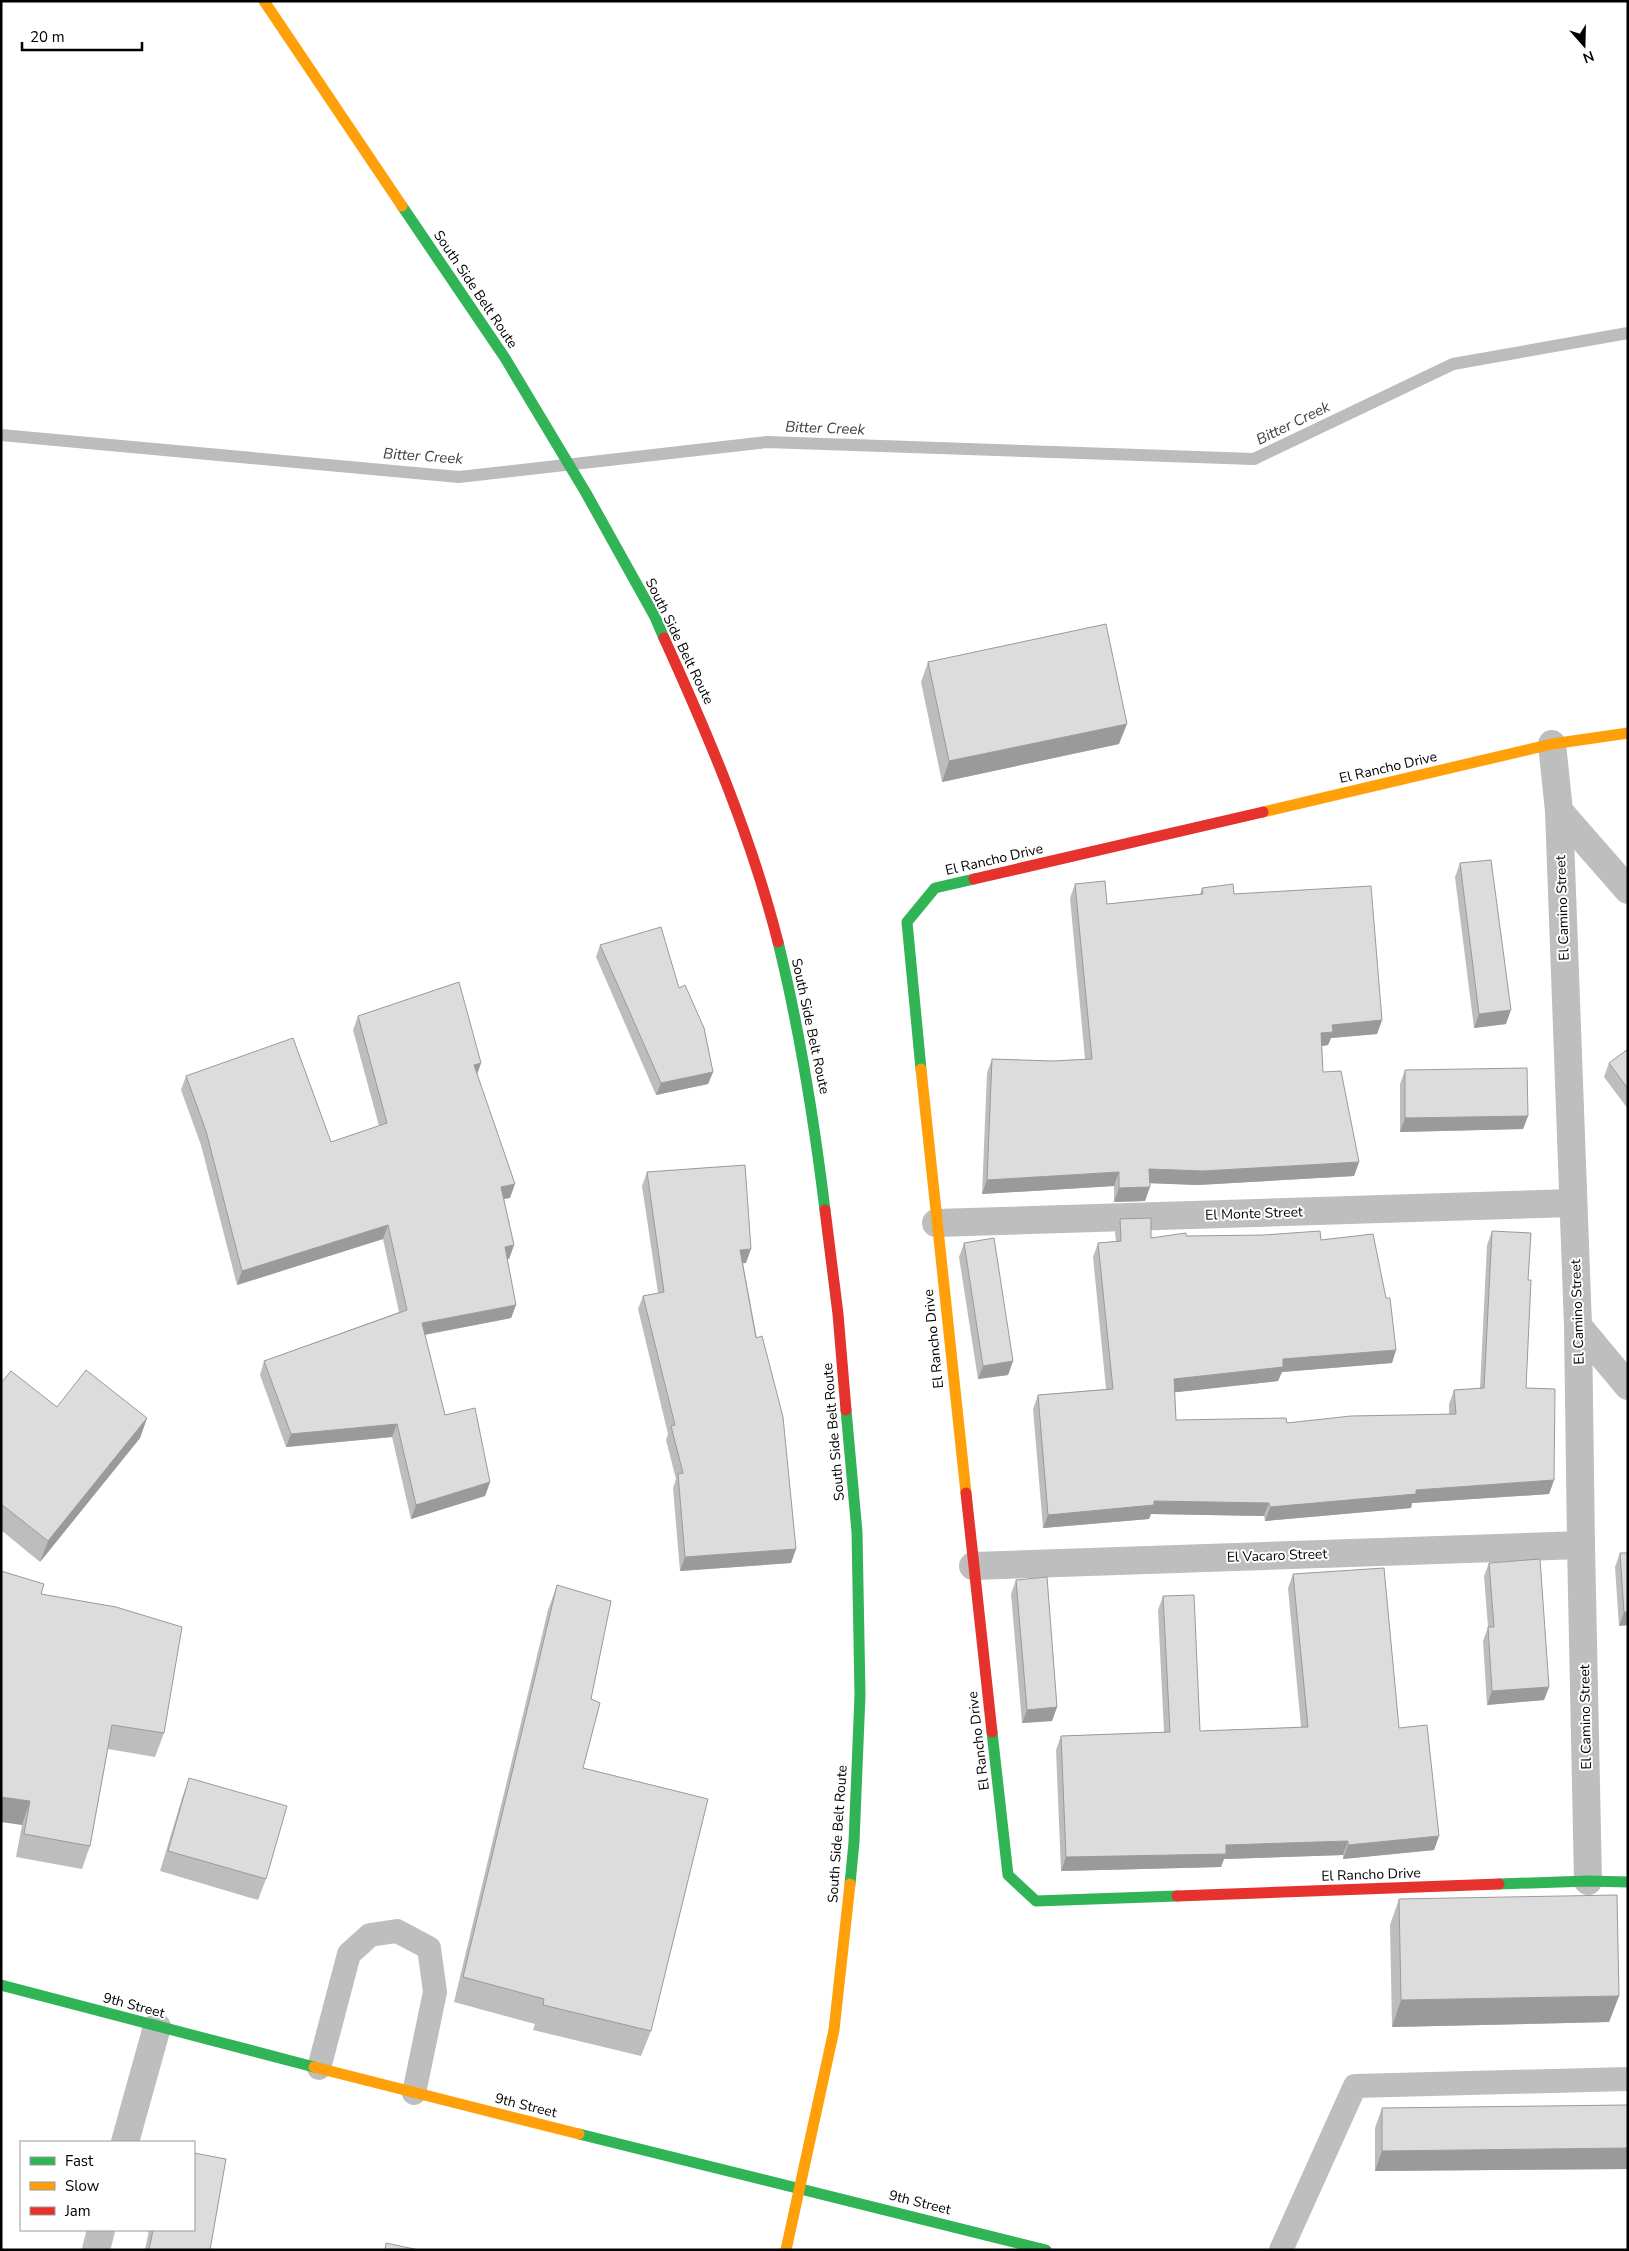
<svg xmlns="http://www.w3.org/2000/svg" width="1629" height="2251" viewBox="0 0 1629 2251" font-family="'Nunito Sans',sans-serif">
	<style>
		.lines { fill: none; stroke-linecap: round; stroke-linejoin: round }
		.stream { stroke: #bcbcbc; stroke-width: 12 }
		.lane { stroke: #bebebe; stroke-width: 24 }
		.street { stroke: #bebebe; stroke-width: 28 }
		.fast { stroke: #30b455; stroke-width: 11 }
		.slow { stroke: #ff9f0a; stroke-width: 11 }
		.jam { stroke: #e5322d; stroke-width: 11 }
		.wall { fill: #bdbdbd }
		.shaded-wall { fill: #9a9a9a }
		.building { fill: #dcdcdc; stroke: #9a9a9a }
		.labels { text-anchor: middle; stroke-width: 4; stroke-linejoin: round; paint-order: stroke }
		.street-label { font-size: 14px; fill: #000; stroke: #fff }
		.water-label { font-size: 15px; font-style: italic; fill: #404040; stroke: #fff }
	</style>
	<rect width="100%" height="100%" fill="#fff"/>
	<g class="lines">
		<path class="stream" d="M1,435L459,477L767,442L1254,459L1453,364L1628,333"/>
		<g class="lane">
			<path d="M319,2068L349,1954L370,1935L397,1931L429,1948L435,1992L414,2093"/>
			<path d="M1281,2250L1355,2086L1628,2079"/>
		</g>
		<g class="street">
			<path d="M1552,744L1559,811L1578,1326L1581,1545L1588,1881"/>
			<path d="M1559,811L1628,890"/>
			<path d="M936,1223L1573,1203"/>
			<path d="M1578,1326L1628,1386"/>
			<path d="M973,1566L1581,1545"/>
			<path d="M125,2142L157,2027"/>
			<path d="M96,2250L101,2230"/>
		</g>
		<g class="fast">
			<path d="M402,206L505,358L586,493L655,617L664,638"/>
			<path d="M778,942C800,1031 814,1120 825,1210"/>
			<path d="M921,1069L907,922L935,888L974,879"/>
			<path d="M846,1410L857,1532L860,1695L854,1842L850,1884"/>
			<path d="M992,1732L1008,1875L1036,1901L1177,1896"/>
			<path d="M1499,1884L1588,1881L1628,1882"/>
			<path d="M1,1985L314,2067"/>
			<path d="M579,2134L1046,2250"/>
		</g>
		<g class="slow">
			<path d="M264,1L402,206"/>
			<path d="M1263,812L1552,744L1628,733"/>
			<path d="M921,1069L966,1493"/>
			<path d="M314,2067L579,2134"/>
			<path d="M786,2250L834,2030L850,1884"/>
		</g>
		<g class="jam">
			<path d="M664,638C709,737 751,836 778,942"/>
			<path d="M974,879L1263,812"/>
			<path d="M825,1210L838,1314L846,1410"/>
			<path d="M966,1493L992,1732"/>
			<path d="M1177,1896L1499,1884"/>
		</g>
	</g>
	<g class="wall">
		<path d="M928,662L1119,744L942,782L921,682Z"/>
		<path d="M1460,863L1506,1024L1474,1028L1455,877Z"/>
		<path d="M1075,884L1107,904L1200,894L1202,888L1234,894L1382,1020L1377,1034L1331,1038L1328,1045L1322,1046L1323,1072L1359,1162L1354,1176L1198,1185L1150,1183L1145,1201L1114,1202V1186L982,1194L987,1073L992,1059L1052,1061L1085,1059L1070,898Z"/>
		<path d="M600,945L679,988L713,1072L708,1084L656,1095L596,957Z"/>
		<path d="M358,1016L481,1063L477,1074L510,1198L504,1199L514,1245L509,1259H507L516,1305L511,1318L425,1335L445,1415L490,1482L485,1496L411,1519L392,1437L286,1447L260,1375L264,1361L399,1312L383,1239L237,1285L201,1145L181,1090L186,1076L331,1142L379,1126L353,1030Z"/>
		<path d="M1628,1049V1109L1604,1077L1609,1063Z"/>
		<path d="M1405,1070L1528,1116L1523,1129L1400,1132V1084Z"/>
		<path d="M647,1172L746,1263H743L796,1549L791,1563L680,1571L673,1488L676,1479L666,1440L668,1434L638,1309L643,1296L658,1293L642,1186Z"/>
		<path d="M1120,1219L1151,1238L1186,1236L1321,1240L1396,1350L1392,1363L1282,1372L1278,1381L1175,1392L1176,1420L1287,1423L1449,1414V1404L1454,1390L1480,1388L1487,1245L1492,1231L1528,1280L1526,1388L1554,1480L1549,1494L1412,1503L1411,1508L1265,1521L1264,1516L1151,1514L1149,1519L1043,1528L1033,1409L1038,1395L1106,1389L1093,1257L1098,1243L1116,1241L1115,1233Z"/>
		<path d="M964,1243L1013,1361L1008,1375L978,1379L959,1257Z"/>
		<path d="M1,1383L57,1407L147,1418L140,1438L40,1562L1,1530Z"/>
		<path d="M1620,1553H1628V1625L1619,1626L1615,1567Z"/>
		<path d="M1489,1563L1549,1687L1544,1700L1487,1705L1483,1641L1488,1627L1484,1576Z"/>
		<path d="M1293,1574L1399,1728L1439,1836L1434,1850L1343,1859V1855L1224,1859L1221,1867L1061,1871L1056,1750L1061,1736L1164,1732L1158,1610L1163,1596L1200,1731L1301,1727L1288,1588Z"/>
		<path d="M1016,1580L1057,1707L1052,1721L1022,1723L1011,1594Z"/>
		<path d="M557,1585L591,1699L583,1768L651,2031L641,2056L533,2030L535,2024L454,2002L548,1610Z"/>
		<path d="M41,1594L164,1733L155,1757L108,1749L90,1846L82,1869L16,1857L22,1825Z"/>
		<path d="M189,1778L266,1879L258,1900L160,1871L182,1798Z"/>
		<path d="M1399,1899L1619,1996L1609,2022L1392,2027L1390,1925Z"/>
		<path d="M1628,2105V2169L1375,2171V2128L1382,2108Z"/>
		<path d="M149,2230H194L210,2250H145Z"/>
	</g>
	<g class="shaded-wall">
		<path d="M1127,724L1119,744L942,782L949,761Z"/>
		<path d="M1511,1010L1506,1024L1474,1028L1479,1014Z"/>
		<path d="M1382,1020L1377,1034L1331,1038L1328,1045L1316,1047L1321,1033L1332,1025Z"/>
		<path d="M481,1063L476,1077L474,1065Z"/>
		<path d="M713,1072L708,1084L656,1095L661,1083Z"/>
		<path d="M1528,1116L1523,1129L1400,1132L1405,1118Z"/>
		<path d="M1359,1162L1354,1176L1198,1185L1144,1183L1149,1169Z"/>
		<path d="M1119,1172L1114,1186L982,1194L987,1180Z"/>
		<path d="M515,1184L510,1198L496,1200L501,1187Z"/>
		<path d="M1150,1187L1145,1201L1114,1202L1119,1188Z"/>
		<path d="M388,1225L383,1239L237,1285L242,1271Z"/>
		<path d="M514,1245L509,1259L500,1261L505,1247Z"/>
		<path d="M751,1249L746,1263L735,1264L740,1250Z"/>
		<path d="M516,1305L511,1318L417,1336L422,1323Z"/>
		<path d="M1396,1350L1392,1363L1282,1372L1278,1381L1169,1393L1174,1379L1283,1359Z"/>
		<path d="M1013,1361L1008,1375L978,1379L983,1366Z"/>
		<path d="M147,1418L140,1438L40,1562L48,1541Z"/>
		<path d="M397,1424L392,1437L286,1447L291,1434Z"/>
		<path d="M1554,1480L1549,1494L1412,1503L1411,1508L1265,1521L1270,1507L1416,1490Z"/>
		<path d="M490,1482L485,1496L411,1519L416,1505Z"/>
		<path d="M1154,1501L1269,1503L1264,1516L1151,1514L1149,1519L1043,1528L1048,1515Z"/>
		<path d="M796,1549L791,1563L680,1571L685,1557Z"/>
		<path d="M1624,1612H1628V1625L1619,1626Z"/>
		<path d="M1549,1687L1544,1700L1487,1705L1492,1691Z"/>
		<path d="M1057,1707L1052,1721L1022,1723L1027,1710Z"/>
		<path d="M1,1797L30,1801L22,1825L1,1822Z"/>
		<path d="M1439,1836L1434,1850L1343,1859L1348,1845Z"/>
		<path d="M1348,1841L1343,1855L1224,1859L1221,1867L1061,1871L1066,1857L1226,1845Z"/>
		<path d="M1619,1996L1609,2022L1392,2027L1401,2000Z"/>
		<path d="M1628,2148V2169L1375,2171L1382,2151Z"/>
	</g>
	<g class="building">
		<path d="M1106,624L1127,724L949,761L928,662Z"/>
		<path d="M1491,860L1511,1010L1479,1014L1460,863Z"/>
		<path d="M1105,881L1107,904L1203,894L1202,888L1233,884L1234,894L1371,886L1382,1020L1332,1025L1333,1032L1321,1033L1323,1072L1341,1071L1359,1162L1203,1171L1149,1169L1150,1187L1119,1188V1172L987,1180L992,1059L1052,1061L1092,1059L1075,884Z"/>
		<path d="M661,927L679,988L685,985L704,1028L713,1072L661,1083L600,945Z"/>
		<path d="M459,982L481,1063L474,1065L515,1184L501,1187L514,1245L505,1247L516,1305L422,1323L445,1415L475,1408L490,1482L416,1505L397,1424L291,1434L264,1361L407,1310L388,1225L242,1271L206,1131L186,1076L293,1038L331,1142L387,1123L358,1016Z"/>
		<path d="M1628,1049V1089L1609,1063Z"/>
		<path d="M1527,1068L1528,1116L1405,1118V1070Z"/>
		<path d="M745,1165L751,1249L740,1250L756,1338L762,1336L783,1417L796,1549L685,1557L678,1474L683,1473L671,1426L675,1425L643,1296L664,1292L647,1172Z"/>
		<path d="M1151,1218V1238L1186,1233V1236L1264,1235L1320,1231L1321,1240L1373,1234L1386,1298H1390L1396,1350L1283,1359V1367L1174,1379L1176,1420L1286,1418L1287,1423L1351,1416L1456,1414L1454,1390L1484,1388L1492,1231L1531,1233L1528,1280H1531L1526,1388L1555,1389L1554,1480L1416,1490V1494L1270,1507L1269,1503L1154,1501V1505L1048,1515L1038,1395L1113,1389L1098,1243L1121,1241L1120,1219Z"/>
		<path d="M994,1238L1013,1361L983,1366L964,1243Z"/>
		<path d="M86,1370L147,1418L48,1541L1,1504V1383L11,1371L57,1407Z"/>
		<path d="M1620,1553H1628V1612H1624Z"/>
		<path d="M1540,1559L1549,1687L1492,1691L1488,1627H1494L1489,1563Z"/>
		<path d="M1384,1568L1399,1728L1427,1725L1439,1836L1348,1845V1841L1226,1845V1854L1066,1857L1061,1736L1170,1732L1163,1596L1194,1595L1200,1731L1308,1727L1293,1574Z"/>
		<path d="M1,1571L44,1584L41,1594L116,1607L182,1627L164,1733L112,1725L90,1846L24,1834L30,1801L1,1797Z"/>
		<path d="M1047,1577L1057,1707L1027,1710L1016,1580Z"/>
		<path d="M557,1585L611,1601L591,1699L600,1703L583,1768L708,1799L651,2031L543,2005L544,1999L463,1977Z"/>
		<path d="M189,1778L287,1806L266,1879L168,1851Z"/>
		<path d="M1617,1895L1619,1996L1401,2000L1399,1899Z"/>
		<path d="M1628,2105V2148L1382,2151V2108Z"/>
		<path d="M194,2153L226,2159L210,2250H149L153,2230H194Z"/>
		<path d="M386,2243L419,2250H385Z"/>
	</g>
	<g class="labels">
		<g class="street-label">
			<text transform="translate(476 289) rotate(56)" y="5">South Side Belt Route</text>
			<text transform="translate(680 641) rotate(64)" y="5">South Side Belt Route</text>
			<text transform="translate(1388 767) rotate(-13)" y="5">El Rancho Drive</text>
			<text transform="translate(994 859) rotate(-13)" y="5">El Rancho Drive</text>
			<text transform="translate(1562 908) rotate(-92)" y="5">El Camino Street</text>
			<text transform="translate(811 1026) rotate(78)" y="5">South Side Belt Route</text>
			<text transform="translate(1254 1213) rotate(-2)" y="5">El Monte Street</text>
			<text transform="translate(1577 1312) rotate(-92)" y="5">El Camino Street</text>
			<text transform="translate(933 1339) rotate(-96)" y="5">El Rancho Drive</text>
			<text transform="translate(833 1432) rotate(-95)" y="5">South Side Belt Route</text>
			<text transform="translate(1277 1555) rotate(-2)" y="5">El Vacaro Street</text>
			<text transform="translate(1585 1717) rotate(-91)" y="5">El Camino Street</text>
			<text transform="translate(978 1741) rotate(-97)" y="5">El Rancho Drive</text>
			<text transform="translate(837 1834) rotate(-86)" y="5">South Side Belt Route</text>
			<text transform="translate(1371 1874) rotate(-2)" y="5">El Rancho Drive</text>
			<text transform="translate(134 2005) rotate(15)" y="5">9th Street</text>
			<text transform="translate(526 2105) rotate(14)" y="5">9th Street</text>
			<text transform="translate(920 2202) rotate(14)" y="5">9th Street</text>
		</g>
		<g class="water-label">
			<text transform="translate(1293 423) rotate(-26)" y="5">Bitter Creek</text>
			<text transform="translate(825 428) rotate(2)" y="5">Bitter Creek</text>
			<text transform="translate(423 456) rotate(4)" y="5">Bitter Creek</text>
		</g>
	</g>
	<rect width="1629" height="2251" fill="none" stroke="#000000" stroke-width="5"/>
	<rect x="20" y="2141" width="175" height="90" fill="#ffffff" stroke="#999999"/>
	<rect x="30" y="2157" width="25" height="8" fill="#30b455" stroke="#999999"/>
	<text x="65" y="2166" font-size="15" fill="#000000">Fast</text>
	<rect x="30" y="2182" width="25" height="8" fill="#ff9f0a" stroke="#999999"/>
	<text x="65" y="2191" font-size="15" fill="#000000">Slow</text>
	<rect x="30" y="2207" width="25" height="8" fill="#e5322d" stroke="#999999"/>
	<text x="65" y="2216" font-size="15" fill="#000000">Jam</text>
	<g transform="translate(1584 45) rotate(160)" stroke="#ffffff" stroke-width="4" paint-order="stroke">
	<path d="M0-4L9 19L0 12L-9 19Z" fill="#000000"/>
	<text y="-8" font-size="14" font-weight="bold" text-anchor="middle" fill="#000000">N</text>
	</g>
	<path d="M22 42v8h120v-8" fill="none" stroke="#000000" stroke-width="2.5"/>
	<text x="30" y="42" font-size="15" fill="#000000" stroke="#ffffff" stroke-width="4" paint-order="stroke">20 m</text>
</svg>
